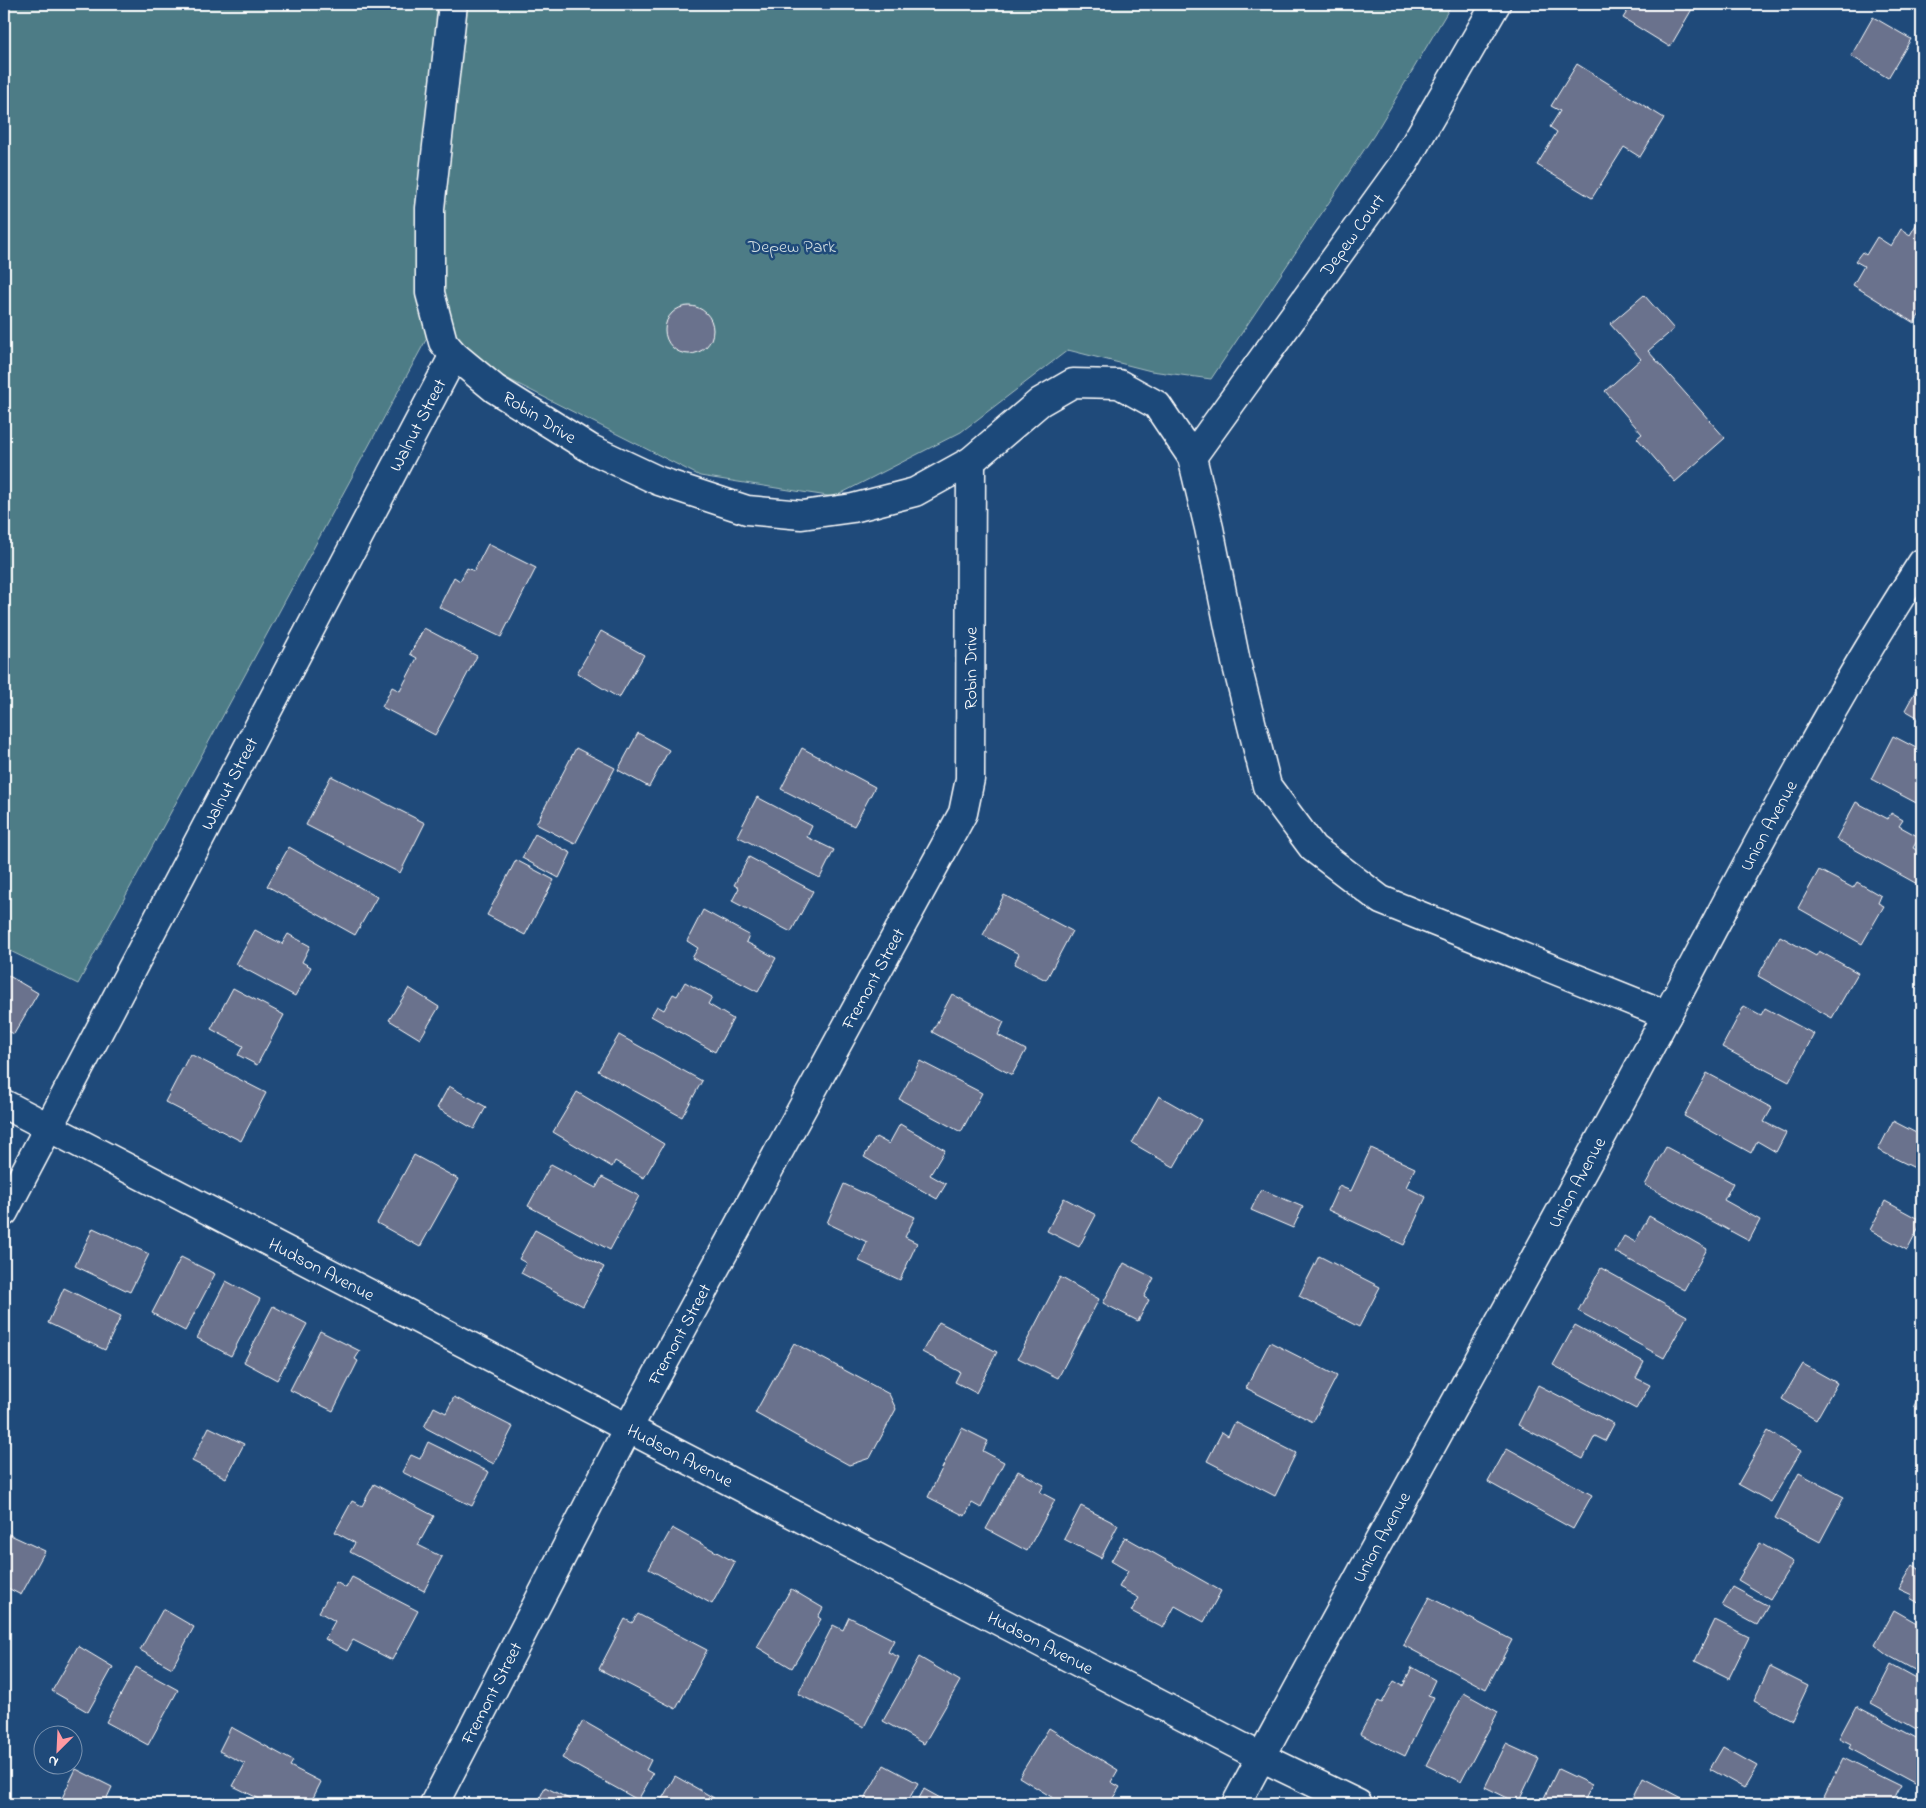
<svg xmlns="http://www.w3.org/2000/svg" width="1926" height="1808" viewBox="0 0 1926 1808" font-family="'Indie Flower',sans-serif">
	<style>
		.green { fill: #4d7c86; stroke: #a6bec2 }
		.building { fill: #6a728d; stroke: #fff }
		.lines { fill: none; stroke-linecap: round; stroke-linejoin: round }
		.minor-casing { stroke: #fff; stroke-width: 31 }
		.tertiary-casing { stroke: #fff; stroke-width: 31 }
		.minor { stroke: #1f4a7a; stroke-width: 28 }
		.tertiary { stroke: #1f4a7a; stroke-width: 28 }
		.labels { text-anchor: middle; stroke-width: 5; stroke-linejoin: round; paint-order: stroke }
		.street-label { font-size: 18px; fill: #fff; stroke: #1f4a7a }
		.park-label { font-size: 18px; fill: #d2dee1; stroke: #1f4a7a }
	</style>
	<rect width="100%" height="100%" fill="#1f4a7a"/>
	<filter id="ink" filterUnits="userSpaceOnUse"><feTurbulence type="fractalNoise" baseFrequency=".02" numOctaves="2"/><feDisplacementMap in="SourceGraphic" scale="10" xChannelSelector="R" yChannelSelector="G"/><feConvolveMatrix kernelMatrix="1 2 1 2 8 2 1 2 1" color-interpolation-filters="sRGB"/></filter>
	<g filter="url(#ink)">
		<path class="green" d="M4,4H1452L1374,135L1211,379L1151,371L1068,350L961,432L834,497L700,476L427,338L78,984L4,948Z"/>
		<g class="building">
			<path d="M1632,4H1695L1670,47L1623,18Z"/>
			<path d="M1873,17L1911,39L1888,78L1851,56Z"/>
			<path d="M1577,64L1664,118L1640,157L1624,147L1592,198L1537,165L1557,132L1550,127L1560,111L1551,106Z"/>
			<path d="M1920,218L1922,220V311L1914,323L1853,285L1864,266L1855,261L1862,252L1866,255L1877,237L1891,246L1901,229L1910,235Z"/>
			<path d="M1644,295L1674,329L1648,351L1725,438L1675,482L1637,438L1642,434L1605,391L1641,359L1610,324Z"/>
			<circle cx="689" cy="330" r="24"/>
			<path d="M488,544L536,568L501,637L439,607L454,577L460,581L467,568L474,571Z"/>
			<path d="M424,628L477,656L435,735L382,707L392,687L400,691L417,658L410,654Z"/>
			<path d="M601,631L644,655L619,698L577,673Z"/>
			<path d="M1922,679V720L1905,710Z"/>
			<path d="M638,733L669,750L649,787L618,770Z"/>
			<path d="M1893,736L1922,751V806L1871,779Z"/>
			<path d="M576,748L615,768L575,844L536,824Z"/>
			<path d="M802,748L875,787L854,826L781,789Z"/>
			<path d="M331,776L425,823L400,873L306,825Z"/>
			<path d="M757,797L812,826L807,837L834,850L820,878L737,836Z"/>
			<path d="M1856,802L1888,819L1891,813L1903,820L1899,826L1919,837L1913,848L1922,853V880L1919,885L1836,839Z"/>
			<path d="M535,834L571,853L559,878L522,858Z"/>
			<path d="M289,847L377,897L355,935L267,886Z"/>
			<path d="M749,857L813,891L791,932L732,901L739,888L734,885Z"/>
			<path d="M516,860L554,880L525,935L487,915Z"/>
			<path d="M1819,870L1853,888L1857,882L1881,896L1878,903L1884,906L1862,944L1798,908Z"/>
			<path d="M1004,895L1072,931L1046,980L1014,964L1019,954L983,935Z"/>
			<path d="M703,910L749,935L746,942L776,958L758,992L692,958L698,948L687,941Z"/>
			<path d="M255,930L282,944L288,934L310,946L302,962L311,967L295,996L236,964Z"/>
			<path d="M1780,936L1816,956L1819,951L1858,973L1832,1018L1758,976Z"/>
			<path d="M4,973L38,993L14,1034L4,1029Z"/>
			<path d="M685,982L712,997L708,1004L733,1019L715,1052L651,1016L657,1006L664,1010L673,994L677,996Z"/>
			<path d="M233,988L284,1015L257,1065L238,1055L243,1046L211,1029Z"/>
			<path d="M409,988L439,1007L420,1039L389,1020Z"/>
			<path d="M952,994L1004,1022L998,1035L1026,1050L1012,1075L932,1032Z"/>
			<path d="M1744,1006L1761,1015L1765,1008L1814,1034L1789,1082L1722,1047Z"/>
			<path d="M619,1035L702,1081L682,1117L598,1071Z"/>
			<path d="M190,1054L266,1093L241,1141L165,1102Z"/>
			<path d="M920,1061L982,1093L961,1132L899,1099Z"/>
			<path d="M1707,1073L1772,1108L1764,1122L1786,1133L1776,1152L1757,1141L1751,1153L1684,1116Z"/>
			<path d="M449,1086L486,1107L474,1129L437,1108Z"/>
			<path d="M577,1092L664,1144L644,1178L615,1161L612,1167L553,1132Z"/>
			<path d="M1159,1096L1201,1120L1174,1167L1132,1143Z"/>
			<path d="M1893,1121L1922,1136V1163L1919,1170L1878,1150Z"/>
			<path d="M900,1124L945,1150L930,1175L946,1184L937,1199L864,1157L876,1137L889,1144Z"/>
			<path d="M1666,1147L1733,1183L1724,1200L1760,1220L1749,1241L1645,1185Z"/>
			<path d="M1371,1148L1415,1168L1406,1187L1426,1197L1404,1245L1328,1210L1339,1186L1351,1191Z"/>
			<path d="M414,1155L458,1179L420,1247L377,1223Z"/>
			<path d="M551,1164L596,1188L602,1177L639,1196L610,1250L528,1206Z"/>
			<path d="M844,1184L915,1217L905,1237L917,1243L900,1280L859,1261L867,1242L827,1223Z"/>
			<path d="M1261,1189L1303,1207L1293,1228L1251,1210Z"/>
			<path d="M1064,1198L1096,1215L1079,1247L1047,1231Z"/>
			<path d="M1885,1201L1922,1221L1907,1250L1870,1230Z"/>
			<path d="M1649,1216L1707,1249L1684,1290L1615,1252L1624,1236L1635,1242Z"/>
			<path d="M93,1228L149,1254L130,1292L75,1266Z"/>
			<path d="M535,1230L604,1267L583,1306L521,1273L526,1263L519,1259Z"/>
			<path d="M1319,1256L1380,1287L1359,1327L1299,1296Z"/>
			<path d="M181,1257L215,1274L185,1331L152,1313Z"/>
			<path d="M1124,1263L1154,1278L1144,1297L1149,1300L1138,1321L1103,1303Z"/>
			<path d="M1601,1268L1687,1316L1664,1358L1578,1311Z"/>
			<path d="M1060,1277L1099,1299L1058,1378L1018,1358Z"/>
			<path d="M226,1281L260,1299L231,1356L197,1338Z"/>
			<path d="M64,1288L121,1316L105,1350L48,1323Z"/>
			<path d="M273,1306L307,1324L277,1380L244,1362Z"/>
			<path d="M939,1322L997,1352L976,1393L955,1382L960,1372L922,1352Z"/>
			<path d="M1575,1325L1644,1362L1636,1378L1650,1385L1636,1409L1553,1365Z"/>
			<path d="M320,1331L360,1351L355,1359L358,1361L333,1411L290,1390Z"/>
			<path d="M1270,1342L1337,1376L1313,1422L1246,1388Z"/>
			<path d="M794,1343L889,1394L896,1409L870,1458L849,1465L755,1413Z"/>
			<path d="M1803,1364L1837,1383L1816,1420L1782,1399Z"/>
			<path d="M1538,1385L1614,1424L1605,1441L1595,1436L1583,1459L1518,1425Z"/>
			<path d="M1922,1389V1410L1914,1406Z"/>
			<path d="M454,1397L513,1427L494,1464L424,1427L434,1407L446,1413Z"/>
			<path d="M1235,1422L1296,1453L1275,1496L1207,1461L1222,1432L1228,1436Z"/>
			<path d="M209,1427L244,1444L226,1478L192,1461Z"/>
			<path d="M962,1428L988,1441L983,1451L1004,1462L981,1508L972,1503L965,1516L928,1497Z"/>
			<path d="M1768,1431L1801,1451L1771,1502L1738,1484Z"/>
			<path d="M428,1442L489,1472L472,1506L402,1472L411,1455L420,1459Z"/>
			<path d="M1507,1448L1592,1495L1573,1529L1488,1482Z"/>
			<path d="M1018,1471L1044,1485L1040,1492L1055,1500L1027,1551L986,1529Z"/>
			<path d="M1799,1473L1844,1497L1820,1542L1775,1518Z"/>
			<path d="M374,1484L434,1516L418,1545L442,1557L424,1591L350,1552L355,1543L335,1532L352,1501L362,1506Z"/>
			<path d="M1081,1506L1118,1525L1101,1558L1064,1539Z"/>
			<path d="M672,1528L735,1562L712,1604L649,1569Z"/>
			<path d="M4,1532L45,1551L21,1595L4,1586Z"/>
			<path d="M1125,1537L1221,1591L1204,1622L1175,1606L1163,1628L1131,1611L1139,1598L1119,1587L1128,1571L1111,1561Z"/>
			<path d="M1760,1543L1793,1562L1770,1599L1738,1580Z"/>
			<path d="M1913,1565L1922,1571V1605L1910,1598L1912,1595L1899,1589Z"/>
			<path d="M352,1577L418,1611L392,1660L353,1640L347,1651L325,1639L335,1621L319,1612L336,1582L346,1588Z"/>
			<path d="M1733,1587L1768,1606L1757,1625L1722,1606Z"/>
			<path d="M791,1589L823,1608L818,1617L821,1619L792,1668L757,1647Z"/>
			<path d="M1429,1597L1512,1640L1486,1689L1403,1645Z"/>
			<path d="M163,1609L194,1627L172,1668L140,1650Z"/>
			<path d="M1894,1610L1922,1626V1674L1889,1656L1875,1645Z"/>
			<path d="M638,1614L707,1650L676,1709L599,1669L625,1619L632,1623Z"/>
			<path d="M849,1617L894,1640L888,1652L899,1657L864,1727L798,1694L833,1625L843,1630Z"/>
			<path d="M1715,1620L1749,1637L1729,1678L1695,1661Z"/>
			<path d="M78,1646L113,1667L88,1712L52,1691Z"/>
			<path d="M919,1657L960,1681L924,1744L883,1721Z"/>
			<path d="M1891,1665L1922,1682V1732L1871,1704Z"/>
			<path d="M136,1667L178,1690L148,1745L106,1722Z"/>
			<path d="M1412,1667L1435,1680L1428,1695L1434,1697L1405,1756L1360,1734L1378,1701L1382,1703L1394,1681L1403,1686Z"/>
			<path d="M1770,1667L1808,1686L1792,1720L1754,1700Z"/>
			<path d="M1464,1693L1498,1712L1461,1782L1426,1765Z"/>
			<path d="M1856,1706L1922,1741V1772L1916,1784L1849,1748L1851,1744L1839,1738Z"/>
			<path d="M583,1721L651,1760L646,1770L653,1774L638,1800L562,1758Z"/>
			<path d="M231,1727L293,1761L290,1766L321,1782L310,1804H270L233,1786L245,1764L219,1751Z"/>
			<path d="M1049,1728L1118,1770L1111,1782L1120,1787L1109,1804H1063L1019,1777Z"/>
			<path d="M1506,1744L1539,1759L1518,1803L1485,1787Z"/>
			<path d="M1723,1747L1757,1766L1744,1788L1710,1769Z"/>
			<path d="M1843,1758L1900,1786L1891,1804H1839L1824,1797Z"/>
			<path d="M884,1765L918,1783L906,1804H871L864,1800Z"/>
			<path d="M76,1769L112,1787L104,1804H70L61,1800Z"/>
			<path d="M1558,1769L1592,1785L1583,1804H1541Z"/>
			<path d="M675,1776L714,1798L710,1804H659Z"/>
			<path d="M1643,1778L1683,1799L1680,1804H1630Z"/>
			<path d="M545,1787L579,1804H537Z"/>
			<path d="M924,1789L951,1804H916Z"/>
		</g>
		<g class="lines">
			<defs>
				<g id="minor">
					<path id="s1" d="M453,4L430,208V293L443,342L454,355L495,389L591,449L659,481L747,510L802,515L853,508L915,492L971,461L1040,402L1073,383L1119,384L1157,405L1192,457L1209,528L1236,662L1267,786L1313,848L1381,900L1667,1015"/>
					<path id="s2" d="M1192,457L1404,163L1496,4"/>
					<path id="s3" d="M4,1212L454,355"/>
					<path id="s4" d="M434,1804L627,1430L963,813L970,779L971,461"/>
					<path id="s5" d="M1236,1804C1360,1572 1490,1342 1616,1110C1716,926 1808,739 1922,563"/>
				</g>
				<g id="tertiary">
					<path id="s6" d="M4,1104L1261,1757L1358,1804"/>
				</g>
			</defs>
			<use href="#minor" class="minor-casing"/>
			<use href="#tertiary" class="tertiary-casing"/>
			<use href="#minor" class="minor"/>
			<use href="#tertiary" class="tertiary"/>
		</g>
	</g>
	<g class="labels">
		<g class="street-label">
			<text dy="6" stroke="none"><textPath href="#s2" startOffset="274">Depew Court</textPath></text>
			<text dy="6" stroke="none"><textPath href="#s1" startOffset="464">Robin Drive</textPath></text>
			<text dy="6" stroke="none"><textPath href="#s3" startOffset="889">Walnut Street</textPath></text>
			<text dy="6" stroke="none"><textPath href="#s4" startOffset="1269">Robin Drive</textPath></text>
			<text dy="6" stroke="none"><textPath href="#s3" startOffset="484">Walnut Street</textPath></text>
			<text dy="6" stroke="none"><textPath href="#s5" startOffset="1114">Union Avenue</textPath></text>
			<text dy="6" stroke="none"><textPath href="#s4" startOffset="935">Fremont Street</textPath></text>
			<text dy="6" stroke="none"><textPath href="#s5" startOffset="709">Union Avenue</textPath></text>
			<text dy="6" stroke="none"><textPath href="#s6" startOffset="358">Hudson Avenue</textPath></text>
			<text dy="6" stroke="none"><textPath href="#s4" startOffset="530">Fremont Street</textPath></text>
			<text dy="6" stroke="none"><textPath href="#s6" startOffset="762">Hudson Avenue</textPath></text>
			<text dy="6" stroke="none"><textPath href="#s5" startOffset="304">Union Avenue</textPath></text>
			<text dy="6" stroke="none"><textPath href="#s6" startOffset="1168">Hudson Avenue</textPath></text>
			<text dy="6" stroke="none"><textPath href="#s4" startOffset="125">Fremont Street</textPath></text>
		</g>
		<g class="park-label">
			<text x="792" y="252">Depew Park</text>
		</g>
	</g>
	<rect width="1926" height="1808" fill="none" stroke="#1f4a7a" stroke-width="20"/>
	<rect x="10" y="10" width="1906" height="1788" fill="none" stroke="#fff" stroke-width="2" filter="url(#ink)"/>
	<g transform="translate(58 1750) rotate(204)"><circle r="24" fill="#1f4a7a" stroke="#7992af"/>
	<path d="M0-4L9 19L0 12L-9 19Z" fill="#ff9aa2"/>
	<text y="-8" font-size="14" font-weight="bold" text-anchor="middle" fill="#ffffff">N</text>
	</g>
</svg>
